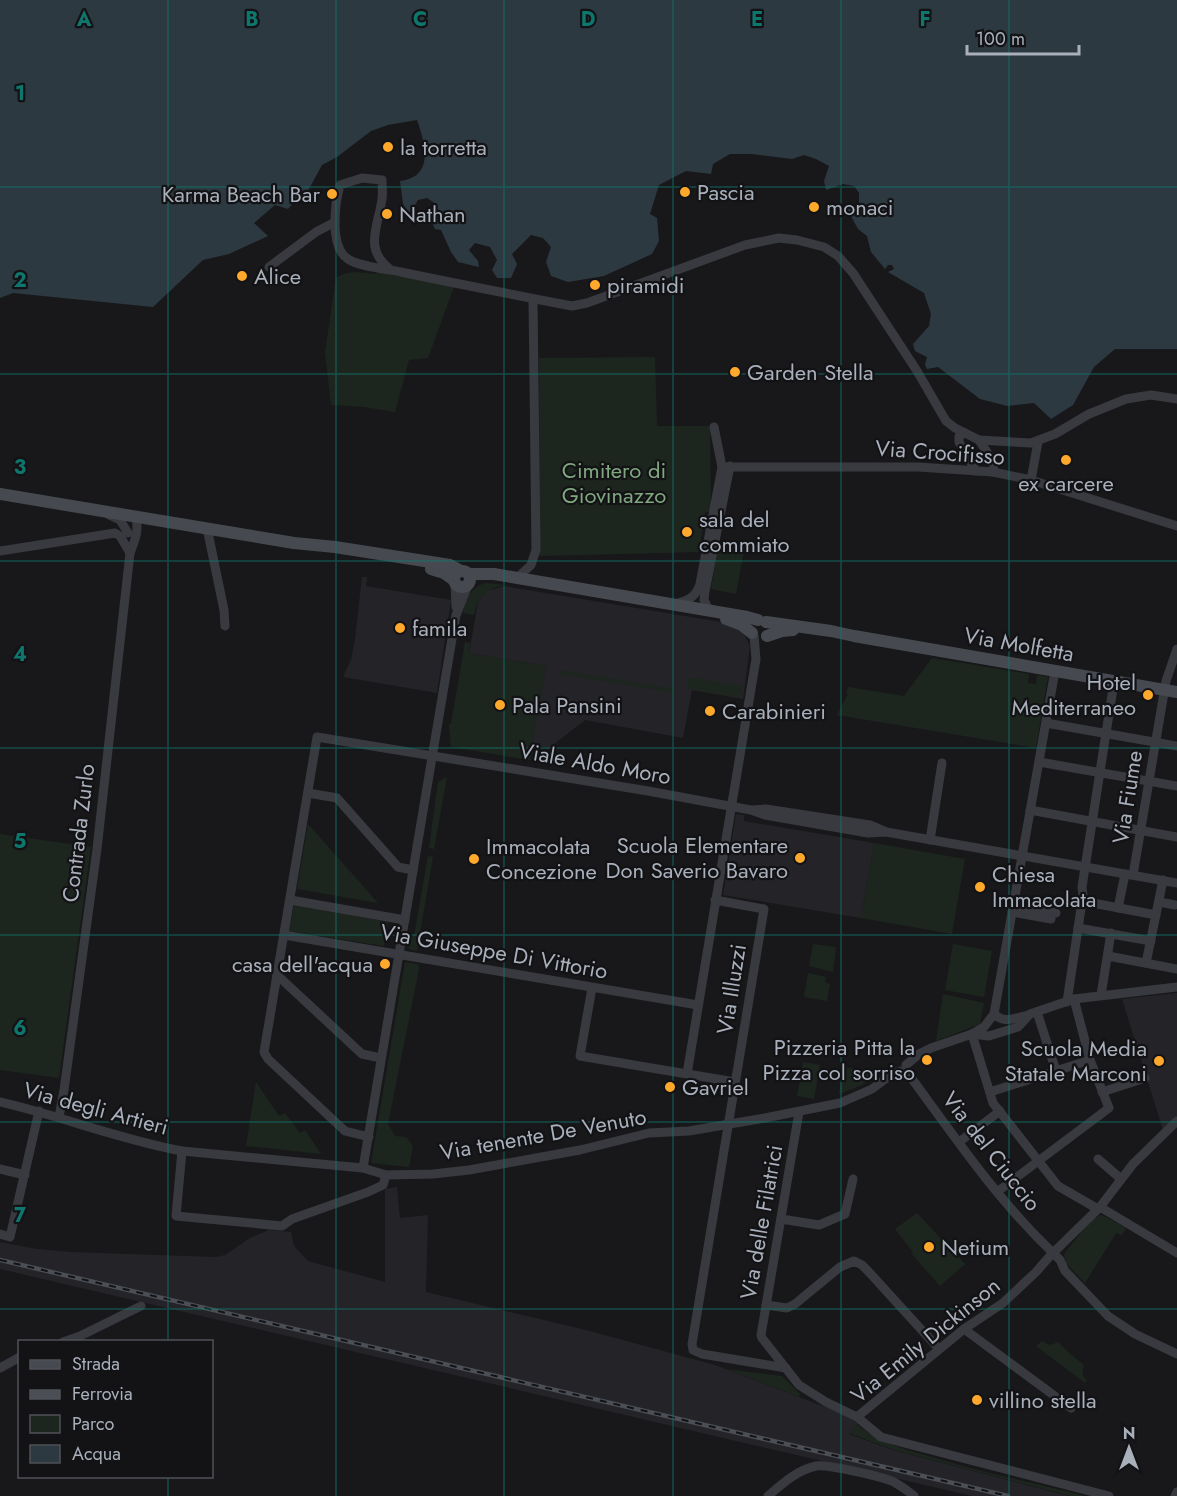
<svg xmlns="http://www.w3.org/2000/svg" width="1177" height="1496" viewBox="0 0 1177 1496" font-family="Jost,sans-serif">
	<style>
		.built { fill: #242428 }
		.green { fill: #1d261e }
		.water { fill: #2c3940 }
		.lines { fill: none; stroke-linecap: round; stroke-linejoin: round }
		.street { stroke: #393a40; stroke-width: 9 }
		.secondary { stroke: #464a50; stroke-width: 12 }
		.rail-casing { stroke: #4b4f55; stroke-width: 4.5 }
		.rail { stroke: #131316; stroke-width: 2; stroke-dasharray: 7; stroke-linecap: butt }
		.grid { fill: none; stroke: #0f766e; stroke-width: 1.5; stroke-opacity: 0.55 }
		.poi-dot { fill: #ffa92c; stroke: #131316; stroke-width: 2 }
		.labels { text-anchor: middle; stroke-width: 4.5; stroke-linejoin: round; paint-order: stroke }
		.poi-label { font-size: 22px; fill: #a9b0bb; stroke: #131316; text-anchor: start }
		.street-label { font-size: 22px; fill: #a9b0bb; stroke: #131316 }
		.park-label { font-size: 22px; fill: #7fa87f; stroke: #131316 }
		.grid-label { font-size: 20px; text-anchor: middle; font-weight: bold; fill: #0f766e; stroke: #131316; stroke-width: 4.5; stroke-linejoin: round; paint-order: stroke }
	</style>
	<rect width="100%" height="100%" fill="#18181b"/>
	<g class="built">
		<path d="M362,577H367L366,586L451,600L437,693L343,677L351,660L355,640Z"/>
		<path d="M504,586L727,623L743,632L750,646L743,699L692,690L683,738L585,720L549,748L532,745L546,666L469,653L478,602L487,591Z"/>
		<path d="M736,814L744,815V821L874,843L861,918L723,895Z"/>
		<path d="M1177,993V1117L1163,1130L1122,999Z"/>
		<path d="M397,1187L400,1218L428,1215L426,1292L586,1330L715,1365L820,1405L839,1411L858,1424L849,1434L893,1450L1069,1496H972L0,1269V1242L37,1249L71,1252L216,1257L225,1255L250,1238L269,1230L291,1232L294,1246L308,1261L385,1282V1189Z"/>
	</g>
	<g class="green">
		<path d="M379,271L454,287L428,358L409,360L395,412L365,407L331,405L325,352L336,278C347,270 362,272 375,274Z"/>
		<path d="M655,357L657,426H710L711,512H705L699,552L540,556L539,358Z"/>
		<path d="M718,547L744,551L736,594L711,589Z"/>
		<path d="M486,583L504,585C487,588 477,598 474,615L463,613C465,598 471,587 486,583Z"/>
		<path d="M465,642L470,643L469,653L546,666L530,760L451,747L449,724H451Z"/>
		<path d="M932,658L1029,674L1028,683L1036,684L1037,675L1048,677L1036,748L837,715L848,694L846,692L848,687L904,696Z"/>
		<path d="M560,670L676,689L675,693L560,674Z"/>
		<path d="M689,677L743,686L741,698L687,688Z"/>
		<path d="M447,777L434,849L429,848L438,782Z"/>
		<path d="M308,824L378,903L297,889Z"/>
		<path d="M0,834L91,847L59,1078L0,1070Z"/>
		<path d="M874,843L965,859L952,934L861,918Z"/>
		<path d="M428,856L433,857L417,951L409,949L407,944L408,936H414Z"/>
		<path d="M294,905L388,922L384,946L289,931Z"/>
		<path d="M813,944L836,947L833,972L809,966Z"/>
		<path d="M953,944L992,951L984,997L945,990Z"/>
		<path d="M405,962L418,964L419,969L388,1124L395,1136L406,1137L413,1146L409,1167L371,1163Z"/>
		<path d="M808,973L826,977L825,982L830,984L827,1001L804,997Z"/>
		<path d="M943,994L984,1003L980,1024L936,1041Z"/>
		<path d="M803,1062L820,1065L814,1099L797,1096Z"/>
		<path d="M843,1067L871,1071L873,1077L862,1085L839,1094Z"/>
		<path d="M256,1082L279,1116L285,1113L300,1133L305,1130L321,1154L246,1146Z"/>
		<path d="M917,1213L965,1264L940,1286L911,1253L913,1252L895,1229Z"/>
		<path d="M1102,1215L1126,1228L1122,1235L1116,1233L1085,1283L1066,1263L1064,1254L1093,1218Z"/>
		<path d="M1042,1341L1050,1345L1058,1342L1069,1353L1084,1365L1082,1374L1087,1381L1085,1383L1036,1346Z"/>
		<path d="M726,1369L782,1376L800,1394L799,1397Z"/>
		<path d="M857,1425C885,1446 909,1450 942,1460C989,1474 1038,1484 1085,1496H1071L894,1450L849,1433Z"/>
	</g>
	<path class="water" d="M0,0H1177V349H1115L1094,367L1073,405L1051,419L1034,403L1007,406L980,399L938,367L927,369L925,365L927,357L915,351L913,344L929,326L931,314L924,293L888,272L894,269L892,265H888L885,269L871,252L867,236L858,229L847,209L859,205V193L854,186L843,184L826,190L824,181L829,166L816,159L804,155L792,159L752,154H730L713,164L711,174L686,171L659,185L650,214L657,218L659,241L652,254L604,276L568,282L551,276L546,262L551,247L543,238L531,235L512,254L517,264L511,278H497L492,270L497,260L490,247L475,243L469,250L478,261L479,267L458,262L451,252L441,230L435,229L429,216L436,204L427,198L418,200L409,215L403,204L400,181C435,177 425,143 417,120L388,125L371,131L337,157L322,165L304,198L299,196L288,209L275,205L254,223L268,236L229,254L203,260L153,307L13,293L0,298Z"/>
	<g class="lines">
		<g class="street">
			<path d="M269,267L316,232L335,222"/>
			<path d="M391,270C363,249 378,228 382,199C383,193 382,186 382,180L362,178L340,185C335,203 329,247 348,259C359,267 387,269 401,272C458,284 515,295 572,306L587,303L745,245L779,238L797,240L824,247L838,256L853,273L917,371L946,421L955,428L979,440L1031,443L1055,434L1089,414L1126,399L1151,395L1177,399"/>
			<path d="M965,433L959,436V442L976,471"/>
			<path d="M979,440L994,463L993,472"/>
			<path d="M722,467H918L993,472L1031,480L1177,526"/>
			<path d="M1031,480L1038,442"/>
			<path d="M109,515L120,520L128,533"/>
			<path d="M207,528L224,610L225,626"/>
			<path d="M0,551L115,533L120,536L130,553"/>
			<path d="M517,578L531,565L536,550L533,299"/>
			<path d="M455,583L456,607"/>
			<path d="M675,604C688,601 696,597 700,584L722,467L714,427"/>
			<path d="M709,610L704,600L705,591L730,466"/>
			<path d="M1046,723L1177,746"/>
			<path d="M1039,762L1177,786"/>
			<path d="M308,793L337,798L398,867L413,870"/>
			<path d="M753,810L766,809L870,825L884,831"/>
			<path d="M1030,810L1177,837"/>
			<path d="M930,840L942,763"/>
			<path d="M1133,875L1166,681L1177,649"/>
			<path d="M290,900L405,920"/>
			<path d="M715,900L764,909L692,1344L693,1350L702,1354L786,1368"/>
			<path d="M1082,901L1156,915"/>
			<path d="M1159,902L1175,905"/>
			<path d="M1013,905L1056,913"/>
			<path d="M1118,908L1125,874"/>
			<path d="M1012,912L1051,919"/>
			<path d="M1078,928L1151,941"/>
			<path d="M284,935L698,1005"/>
			<path d="M1108,956L1177,969"/>
			<path d="M1146,963L1163,880"/>
			<path d="M277,975L362,1054L381,1058"/>
			<path d="M592,988L580,1056L735,1082"/>
			<path d="M1101,995L1111,933"/>
			<path d="M1067,1002L1083,895L1082,887L1114,682"/>
			<path d="M1037,1012L1056,1071"/>
			<path d="M994,1014C1004,1024 1016,1018 1028,1015"/>
			<path d="M972,1034L984,1027L994,1014L1055,671"/>
			<path d="M972,1034L993,1103L1058,1186L1098,1209"/>
			<path d="M906,1065L919,1054L931,1048L972,1034L989,1036L1018,1027L1030,1014L1074,999L1177,987"/>
			<path d="M907,1072C952,1133 995,1197 1050,1250"/>
			<path d="M687,1074L756,659L754,636"/>
			<path d="M990,1092L1090,1060"/>
			<path d="M1102,1092L1145,1078"/>
			<path d="M0,1102C61,1116 121,1140 182,1151L363,1168L386,1175L433,1174L469,1170L580,1150L649,1133L689,1131L765,1118L840,1103L872,1089L892,1074L901,1071"/>
			<path d="M799,1112L761,1335L762,1338L799,1385L826,1402L857,1417L881,1437L1109,1496"/>
			<path d="M59,1117L64,1090L97,849L130,553C135,540 140,529 135,516"/>
			<path d="M369,1137L345,1131L268,1059L264,1052L317,737L648,791L751,810L765,815L868,833L886,832L1177,883"/>
			<path d="M959,1142L1000,1111"/>
			<path d="M182,1151L176,1216L282,1226L292,1219L368,1192L383,1185L386,1175"/>
			<path d="M1098,1159L1121,1179"/>
			<path d="M363,1168L456,615L468,585"/>
			<path d="M0,1169L25,1175"/>
			<path d="M997,1192L1109,1108L1090,1060L1074,999"/>
			<path d="M1100,1207L1177,1253"/>
			<path d="M781,1219L819,1225L845,1214L853,1179"/>
			<path d="M0,1234L10,1237L39,1111"/>
			<path d="M1056,1250L1100,1207L1133,1164L1177,1121"/>
			<path d="M1056,1256L1060,1260L1065,1271L1108,1316L1135,1334L1177,1354"/>
			<path d="M766,1305L787,1308L795,1304L840,1267L854,1261L862,1265L868,1271L939,1349"/>
			<path d="M964,1329L1071,1408"/>
			<path d="M63,1342L80,1336L141,1306"/>
			<path d="M0,1368L20,1357"/>
			<path d="M857,1417L964,1329L1003,1303L1036,1272L1050,1256"/>
			<path d="M768,1496C782,1484 797,1470 816,1466C828,1464 883,1477 894,1482C901,1486 908,1491 914,1496"/>
			<path d="M1175,1496L1177,1492"/>
		</g>
		<g class="secondary">
			<path d="M0,494L294,543L335,547L450,565L461,571"/>
			<path d="M431,569L444,573L454,580"/>
			<circle cx="462" cy="579" r="8"/>
			<path d="M469,574H494L747,617L758,620"/>
			<path d="M726,619L742,625L752,633"/>
			<path d="M766,622L831,631L854,636L1177,692"/>
			<path d="M767,636L782,631L793,630"/>
		</g>
		<defs>
			<path id="rail" d="M0,1260L1008,1496"/>
		</defs>
		<use href="#rail" class="rail-casing"/>
		<use href="#rail" class="rail"/>
	</g>
	<path class="grid" d="M168,0V1342M336,0V1496M504,0V1496M673,0V1496M841,0V1496M1009,0V1496M0,187H1177M0,374H1177M0,561H1177M0,748H1177M0,935H1177M0,1122H1177M0,1309H1177M168,1476V1496"/>
	<g class="poi-dot">
		<circle cx="388" cy="147" r="6"/>
		<circle cx="685" cy="192" r="6"/>
		<circle cx="332" cy="194" r="6"/>
		<circle cx="814" cy="207" r="6"/>
		<circle cx="387" cy="214" r="6"/>
		<circle cx="242" cy="276" r="6"/>
		<circle cx="595" cy="285" r="6"/>
		<circle cx="735" cy="372" r="6"/>
		<circle cx="1066" cy="460" r="6"/>
		<circle cx="687" cy="532" r="6"/>
		<circle cx="400" cy="628" r="6"/>
		<circle cx="1148" cy="695" r="6"/>
		<circle cx="500" cy="705" r="6"/>
		<circle cx="710" cy="711" r="6"/>
		<circle cx="800" cy="858" r="6"/>
		<circle cx="474" cy="859" r="6"/>
		<circle cx="980" cy="887" r="6"/>
		<circle cx="385" cy="964" r="6"/>
		<circle cx="927" cy="1060" r="6"/>
		<circle cx="1159" cy="1061" r="6"/>
		<circle cx="670" cy="1087" r="6"/>
		<circle cx="929" cy="1247" r="6"/>
		<circle cx="977" cy="1400" r="6"/>
	</g>
	<g class="labels">
		<g class="poi-label">
			<text x="400" y="155">la torretta</text>
			<text x="697" y="200">Pascia</text>
			<text x="320" y="202" text-anchor="end">Karma Beach Bar</text>
			<text x="826" y="215">monaci</text>
			<text x="399" y="222">Nathan</text>
			<text x="254" y="284">Alice</text>
			<text x="607" y="293">piramidi</text>
			<text x="747" y="380">Garden Stella</text>
			<text x="1066" y="491" text-anchor="middle">ex carcere</text>
			<text x="699" y="527">sala del<tspan x="699" dy="25">commiato</tspan></text>
			<text x="412" y="636">famila</text>
			<text x="1136" y="690" text-anchor="end">Hotel<tspan x="1136" dy="25">Mediterraneo</tspan></text>
			<text x="512" y="713">Pala Pansini</text>
			<text x="722" y="719">Carabinieri</text>
			<text x="788" y="853" text-anchor="end">Scuola Elementare<tspan x="788" dy="25">Don Saverio Bavaro</tspan></text>
			<text x="486" y="854">Immacolata<tspan x="486" dy="25">Concezione</tspan></text>
			<text x="992" y="882">Chiesa<tspan x="992" dy="25">Immacolata</tspan></text>
			<text x="373" y="972" text-anchor="end">casa dell'acqua</text>
			<text x="915" y="1055" text-anchor="end">Pizzeria Pitta la<tspan x="915" dy="25">Pizza col sorriso</tspan></text>
			<text x="1147" y="1056" text-anchor="end">Scuola Media<tspan x="1147" dy="25">Statale Marconi</tspan></text>
			<text x="682" y="1095">Gavriel</text>
			<text x="941" y="1255">Netium</text>
			<text x="989" y="1408">villino stella</text>
		</g>
		<g class="street-label">
			<text transform="translate(940 452) rotate(4)" y="8">Via Crocifisso</text>
			<text transform="translate(1019 644) rotate(10)" y="8">Via Molfetta</text>
			<text transform="translate(595 763) rotate(10)" y="8">Viale Aldo Moro</text>
			<text transform="translate(1127 797) rotate(-81)" y="8">Via Fiume</text>
			<text transform="translate(78 833) rotate(-83)" y="8">Contrada Zurlo</text>
			<text transform="translate(494 951) rotate(10)" y="8">Via Giuseppe Di Vittorio</text>
			<text transform="translate(731 989) rotate(-81)" y="8">Via Illuzzi</text>
			<text transform="translate(96 1108) rotate(15)" y="8">Via degli Artieri</text>
			<text transform="translate(543 1134) rotate(-10)" y="8">Via tenente De Venuto</text>
			<text transform="translate(992 1151) rotate(52)" y="8">Via del Ciuccio</text>
			<text transform="translate(761 1222) rotate(-80)" y="8">Via delle Filatrici</text>
			<text transform="translate(925 1340) rotate(-39)" y="8">Via Emily Dickinson</text>
		</g>
		<g class="park-label">
			<text x="614" y="478">Cimitero di<tspan x="614" dy="25">Giovinazzo</tspan></text>
		</g>
	</g>
	<g class="grid-label">
		<text x="84" y="26">A</text>
		<text x="252" y="26">B</text>
		<text x="420" y="26">C</text>
		<text x="588" y="26">D</text>
		<text x="757" y="26">E</text>
		<text x="925" y="26">F</text>
		<text x="20" y="100">1</text>
		<text x="20" y="287">2</text>
		<text x="20" y="474">3</text>
		<text x="20" y="661">4</text>
		<text x="20" y="848">5</text>
		<text x="20" y="1035">6</text>
		<text x="20" y="1222">7</text>
	</g>
	<rect x="18" y="1340" width="195" height="138" fill="#131316" stroke="#4f5258" stroke-width="1.5"/>
	<rect x="30" y="1360" width="30" height="9" fill="#464a50" stroke="#4f5258" stroke-width="1.5"/>
	<text x="72" y="1370" font-size="18" fill="#a9b0bb">Strada</text>
	<rect x="30" y="1390" width="30" height="9" fill="#4b4f55" stroke="#4f5258" stroke-width="1.5"/>
	<text x="72" y="1400" font-size="18" fill="#a9b0bb">Ferrovia</text>
	<rect x="30" y="1415" width="30" height="18" fill="#1d261e" stroke="#4f5258" stroke-width="1.5"/>
	<text x="72" y="1430" font-size="18" fill="#a9b0bb">Parco</text>
	<rect x="30" y="1445" width="30" height="18" fill="#2c3940" stroke="#4f5258" stroke-width="1.5"/>
	<text x="72" y="1460" font-size="18" fill="#a9b0bb">Acqua</text>
	<g transform="translate(1129 1448)" stroke="#131316" stroke-width="4.5" paint-order="stroke">
	<path d="M0-4.5L10 22L0 15L-10 22Z" fill="#a9b0bb"/>
	<text y="-9" font-size="16" font-weight="bold" text-anchor="middle" fill="#a9b0bb">N</text>
	</g>
	<path d="M967 45v9h112v-9" fill="none" stroke="#a9b0bb" stroke-width="3"/>
	<text x="976" y="45" font-size="18" fill="#a9b0bb" stroke="#131316" stroke-width="4.5" paint-order="stroke">100 m</text>
</svg>
